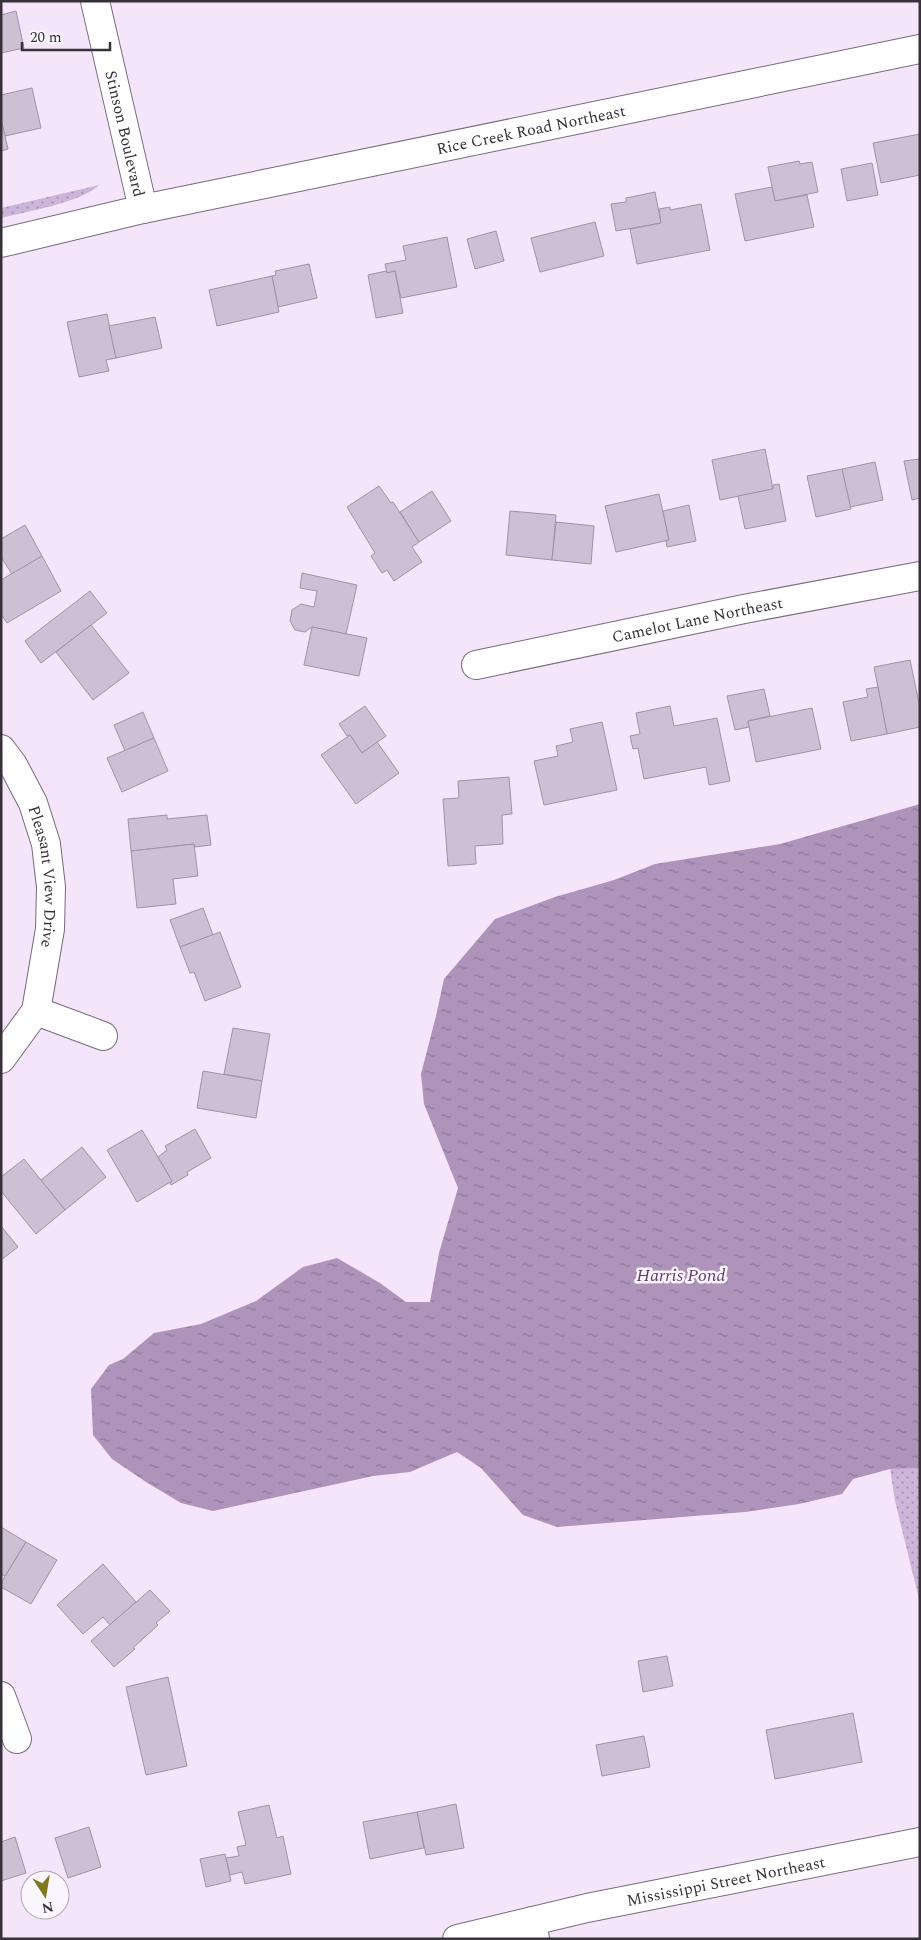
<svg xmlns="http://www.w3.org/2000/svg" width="921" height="1940" viewBox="0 0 921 1940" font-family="Spectral,serif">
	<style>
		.grass { fill: url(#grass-dots) }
		.water { fill: url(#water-ripples) }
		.building { fill: #cdbfd4; stroke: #a193a7 }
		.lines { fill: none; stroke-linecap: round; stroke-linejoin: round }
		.minor-casing { stroke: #776a7d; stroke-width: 30 }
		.tertiary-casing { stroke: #776a7d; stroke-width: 30 }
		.minor { stroke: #fff; stroke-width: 28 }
		.tertiary { stroke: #fff; stroke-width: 28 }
		.labels { text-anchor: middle; stroke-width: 5; stroke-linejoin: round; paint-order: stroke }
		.street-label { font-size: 16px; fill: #373139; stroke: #fcf6ff }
		.water-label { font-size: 18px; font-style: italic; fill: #613c70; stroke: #fcf6ff }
	</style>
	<defs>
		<pattern id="grass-dots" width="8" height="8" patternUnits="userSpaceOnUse" patternTransform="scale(1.25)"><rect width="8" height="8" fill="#cdb4d9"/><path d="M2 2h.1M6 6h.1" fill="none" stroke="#a793b1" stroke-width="1.8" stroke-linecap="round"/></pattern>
		<pattern id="water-ripples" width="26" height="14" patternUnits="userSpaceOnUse" patternTransform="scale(1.25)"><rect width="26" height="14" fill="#ae93bb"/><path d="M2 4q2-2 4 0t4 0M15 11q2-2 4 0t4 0" fill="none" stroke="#8e7999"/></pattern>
	</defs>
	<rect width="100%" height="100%" fill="#f4e5fb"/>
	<g class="grass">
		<path d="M99,185C83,202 25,212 1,218V208Z"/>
		<path d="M920,1468V1603L895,1501L890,1469Z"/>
	</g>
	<path class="water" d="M920,804V1468L890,1469L853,1479L842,1494L799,1504L745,1512L557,1527L523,1515L481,1468L457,1452L410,1472L373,1476L213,1511L181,1503L146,1482L112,1459L93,1435L91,1389L109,1365L123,1359L154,1333L201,1324L256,1301L303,1267L337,1258L380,1283L406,1302H430L439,1253L458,1188L424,1104L421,1074L436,1016L444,979L495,919L555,897L614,880L655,864L780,844Z"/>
	<g class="building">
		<path d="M16,11L24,48L1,53V15Z"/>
		<path d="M32,88L41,128L5,136L1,119V95Z"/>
		<path d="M1,119L8,149L1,151Z"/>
		<path d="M920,134V175L881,183L873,143Z"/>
		<path d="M799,161L800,164L812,162L818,192L775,201L768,167Z"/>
		<path d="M872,163L878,195L847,201L841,169Z"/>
		<path d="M772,187L775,201L807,195L814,227L745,241L735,194Z"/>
		<path d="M655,192L661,223L616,231L611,204L626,202V198Z"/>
		<path d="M701,204L710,250L637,264L630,229L661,223L659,209L670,207V210Z"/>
		<path d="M595,222L604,256L540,272L531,238Z"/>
		<path d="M496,231L504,261L475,269L467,239Z"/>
		<path d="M447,237L457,287L401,298L395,271L387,273L385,264L406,260L403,246Z"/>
		<path d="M309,264L317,298L278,307L272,276L276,275L275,271Z"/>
		<path d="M386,271L387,273L395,271L403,313L376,318L368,275Z"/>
		<path d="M272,276L279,312L217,326L209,290Z"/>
		<path d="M107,314L116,358L106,360L109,371L79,377L67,322Z"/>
		<path d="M155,317L162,348L116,358L109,326Z"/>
		<path d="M765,449L773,489L720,500L712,460Z"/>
		<path d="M920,459V498L912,500L904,461Z"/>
		<path d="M875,462L883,500L850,507L842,469Z"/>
		<path d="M842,469L851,509L816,517L807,476Z"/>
		<path d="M779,484L786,521L745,529L738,496L773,489V485Z"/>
		<path d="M379,486L391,503L393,502L419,542L412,547L422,562L394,581L387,570L382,573L371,556L375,553L347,507Z"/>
		<path d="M432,491L451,521L419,542L400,512Z"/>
		<path d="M659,494L669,540L616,552L605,506Z"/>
		<path d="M689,505L696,541L667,547L666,541L669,540L663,511Z"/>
		<path d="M510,511L556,515L552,560L506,555Z"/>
		<path d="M556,522L594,526L591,564L552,560Z"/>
		<path d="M25,525L42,556L12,574L1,557V539Z"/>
		<path d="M42,556L61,591L7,623L1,614V580Z"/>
		<path d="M302,573L357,585L346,634L312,627L305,632L295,630L290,621L292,610L301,604L314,607L317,591L300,588Z"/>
		<path d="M90,591L107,613L41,663L25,641Z"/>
		<path d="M91,625L129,673L93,700L56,652Z"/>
		<path d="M312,627L367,638L359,676L304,665Z"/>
		<path d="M910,660L920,708V727L887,734L874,667Z"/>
		<path d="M878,687L887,734L851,741L843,702L868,697L866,689Z"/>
		<path d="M764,689L770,716L748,721L749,727L735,730L727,696Z"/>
		<path d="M365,706L386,736L362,753L350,735L347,736L339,724Z"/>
		<path d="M670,706L674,726L717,718L730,781L709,785L706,767L644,779L638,748L633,749L630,736L640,734L636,713Z"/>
		<path d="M812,708L821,749L756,762L748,721Z"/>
		<path d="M143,712L154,738L125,751L114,725Z"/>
		<path d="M602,722L617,790L544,805L534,761L558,756L556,746L573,742L570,729Z"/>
		<path d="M350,735L362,753L377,742L399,773L356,804L321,755Z"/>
		<path d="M154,738L168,771L122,792L107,758Z"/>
		<path d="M509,777L512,814L502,815L503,844L475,846L476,864L448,866L443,799L459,798L458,781Z"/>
		<path d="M167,815V819L207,815L211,845L195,847L194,844L131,851L128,819Z"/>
		<path d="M194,844L198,876L173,879L176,904L137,908L131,851Z"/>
		<path d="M203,908L213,935L180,947L170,920Z"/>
		<path d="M220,932L241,987L205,1001L194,972L190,973L180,947Z"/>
		<path d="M233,1028L270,1034L262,1081L224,1074Z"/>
		<path d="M203,1071L262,1081L256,1118L197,1108Z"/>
		<path d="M195,1129L211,1158L187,1172L188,1175L171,1185L170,1183L172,1181L158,1157L167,1150L165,1146Z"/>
		<path d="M142,1130L172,1181L137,1202L107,1150Z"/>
		<path d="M82,1147L106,1177L65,1210L41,1180Z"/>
		<path d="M24,1159L65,1210L36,1234L1,1191V1177Z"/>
		<path d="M1,1226L18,1247L1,1260Z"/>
		<path d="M1,1527L26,1542L5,1576L1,1574Z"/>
		<path d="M26,1542L57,1560L31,1604L1,1587V1583Z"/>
		<path d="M103,1564L136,1602L110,1625L103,1617L83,1634L57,1605Z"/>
		<path d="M150,1590L170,1611L156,1623L158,1625L133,1648L135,1649L114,1667L91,1641Z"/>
		<path d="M667,1656L673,1686L643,1692L638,1661Z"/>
		<path d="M168,1677L187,1766L146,1775L126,1687Z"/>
		<path d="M853,1713L862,1762L775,1779L766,1730Z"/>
		<path d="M644,1736L650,1767L602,1776L596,1745Z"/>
		<path d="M456,1804L464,1848L426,1855L417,1812Z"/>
		<path d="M269,1805L277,1838L283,1836L291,1874L245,1884L242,1872L230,1875L226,1858L239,1856L237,1847L246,1845L238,1812Z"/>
		<path d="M417,1812L424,1848L370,1859L363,1822Z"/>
		<path d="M89,1827L101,1867L68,1878L55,1838Z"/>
		<path d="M15,1837L26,1873L1,1881V1842Z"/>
		<path d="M225,1854L231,1881L206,1887L200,1859Z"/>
	</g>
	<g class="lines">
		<defs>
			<g id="minor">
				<path id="s1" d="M476,665L744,609L920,576"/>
				<path id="s2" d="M1,749L13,765L33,803L46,844L51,887L50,929L36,1011L1,1059"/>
				<path d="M36,1011L103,1036"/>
				<path d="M1,1696L17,1739"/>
				<path d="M532,1921L535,1939"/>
			</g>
			<g id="tertiary">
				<path id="s3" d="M95,1L143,209"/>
				<path id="s4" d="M1,243L143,209L920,49"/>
				<path id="s5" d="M457,1939L587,1908L920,1842"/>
			</g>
		</defs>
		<use href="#minor" class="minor-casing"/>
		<use href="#tertiary" class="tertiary-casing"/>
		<use href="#minor" class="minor"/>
		<use href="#tertiary" class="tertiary"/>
	</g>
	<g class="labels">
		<g class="street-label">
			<text dy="6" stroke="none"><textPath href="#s4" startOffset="542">Rice Creek Road Northeast</textPath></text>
			<text dy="6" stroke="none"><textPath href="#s3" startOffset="136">Stinson Boulevard</textPath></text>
			<text dy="6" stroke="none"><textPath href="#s1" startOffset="226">Camelot Lane Northeast</textPath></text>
			<text dy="6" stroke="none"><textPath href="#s2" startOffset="138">Pleasant View Drive</textPath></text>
			<text dy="6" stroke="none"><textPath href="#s5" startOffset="275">Mississippi Street Northeast</textPath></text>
		</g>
		<g class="water-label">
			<text x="681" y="1281">Harris Pond</text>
		</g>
	</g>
	<rect width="921" height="1940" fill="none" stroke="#373139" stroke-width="5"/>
	<g transform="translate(45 1895) rotate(168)"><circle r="24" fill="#fcf6ff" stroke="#ada7b0"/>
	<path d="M0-4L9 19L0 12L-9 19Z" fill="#80791f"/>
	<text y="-8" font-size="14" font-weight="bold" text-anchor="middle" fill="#373139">N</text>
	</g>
	<path d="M22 42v8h88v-8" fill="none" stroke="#373139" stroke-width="2.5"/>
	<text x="30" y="42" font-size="15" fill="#373139" stroke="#fcf6ff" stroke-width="4" paint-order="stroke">20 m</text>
</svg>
